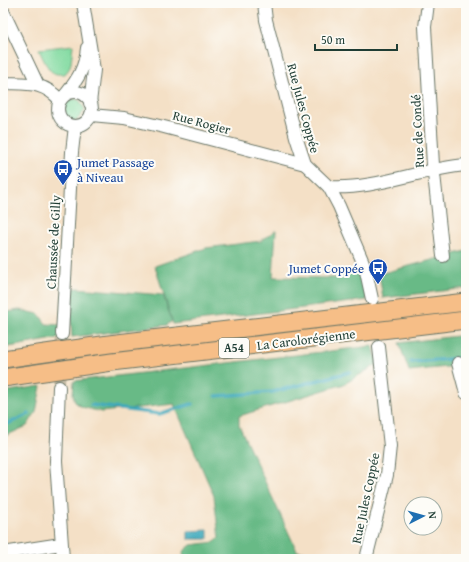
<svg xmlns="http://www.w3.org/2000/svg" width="469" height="562" viewBox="0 0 469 562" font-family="'Gentium Book Plus',serif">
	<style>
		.green { fill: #81daa0; stroke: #508c6a }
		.forest { fill: #68ba86; stroke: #447c5d }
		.water { fill: #3da9bc; stroke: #2e7378 }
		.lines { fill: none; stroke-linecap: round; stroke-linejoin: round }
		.stream { stroke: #3da9bc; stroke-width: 3.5 }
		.minor-tunnel { stroke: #c9bfa9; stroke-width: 12; stroke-dasharray: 12 6; stroke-linecap: butt }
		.minor-casing { stroke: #6a7667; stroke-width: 14 }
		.highway-casing { stroke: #6a7667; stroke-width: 19 }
		.minor { stroke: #fff; stroke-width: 12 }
		.highway { stroke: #f6be87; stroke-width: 17 }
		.labels { text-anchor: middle; stroke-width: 4; stroke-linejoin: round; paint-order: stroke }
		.shield { fill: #fdfcf7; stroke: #62766e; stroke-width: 1 }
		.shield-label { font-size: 12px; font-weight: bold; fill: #1f3d34 }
		.street-label { font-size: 13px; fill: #1f3d34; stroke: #fdfcf7 }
		.transit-label { font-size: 13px; fill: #164399; stroke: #fdfcf7; text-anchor: start }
	</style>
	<rect width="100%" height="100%" fill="#fdfcf7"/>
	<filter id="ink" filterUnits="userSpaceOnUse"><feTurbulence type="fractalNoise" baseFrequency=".025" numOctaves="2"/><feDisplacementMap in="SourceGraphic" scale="8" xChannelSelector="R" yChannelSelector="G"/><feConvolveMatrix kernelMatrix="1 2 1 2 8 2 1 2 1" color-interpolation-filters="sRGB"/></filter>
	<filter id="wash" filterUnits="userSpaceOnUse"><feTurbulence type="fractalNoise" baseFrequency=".012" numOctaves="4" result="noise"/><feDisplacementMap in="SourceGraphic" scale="16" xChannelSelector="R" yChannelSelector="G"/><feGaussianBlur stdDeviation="0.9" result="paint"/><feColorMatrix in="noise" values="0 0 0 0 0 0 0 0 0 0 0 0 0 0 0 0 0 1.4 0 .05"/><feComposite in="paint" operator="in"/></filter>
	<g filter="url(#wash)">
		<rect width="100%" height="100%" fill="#f4e0c6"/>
		<g class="green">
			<path d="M73,45L71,63L69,69L65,74C61,74 56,75 52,72C47,68 41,55 39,49Z"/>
			<path d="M76,99L80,101L85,110L77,120L73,121L66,117C64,108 64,100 76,99Z"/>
		</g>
		<g class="forest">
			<path d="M276,230L273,277L336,278L357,269L364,280L367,300L173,324L155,266L206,248L261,241Z"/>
			<path d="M466,251V288L383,298L379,274Z"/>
			<path d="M76,288L163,295L172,321L167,325L72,337L69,291Z"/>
			<path d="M19,310L39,314L46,324L63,325L60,338L3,348V313Z"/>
			<path d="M466,335V365L409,371L399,343Z"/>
			<path d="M373,346L378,364L344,384L239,416V425L297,551L337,557V559H184L183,552L191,545L215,542L219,538L214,496L174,404L101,412L82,407L75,402L73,394L74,381Z"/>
			<path d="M41,386L36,412L27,426L3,437V392Z"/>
		</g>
		<path class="water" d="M208,530V539H188V531Z"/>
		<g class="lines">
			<g class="stream">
				<path d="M411,362L466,358"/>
				<path d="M216,396L273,392L350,372"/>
				<path d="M91,405L159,414L192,404"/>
				<path d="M3,426L29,414"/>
			</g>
		</g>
	</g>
	<g filter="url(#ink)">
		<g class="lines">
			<path class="minor-tunnel" d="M59,387L62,334"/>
			<defs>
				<g id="minor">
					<path d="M83,3L94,70L90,103"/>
					<path d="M264,3L266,20L296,137L305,164L329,187L339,206L365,267L372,299"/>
					<path d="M428,3L425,27L433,165L443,256"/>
					<path d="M3,11L38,85"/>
					<path d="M3,83C27,84 43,81 60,100"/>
					<circle cx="75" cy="109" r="17"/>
					<path d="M66,94C78,79 85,68 87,48"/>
					<path d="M91,115L124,118L164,127L305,164"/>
					<path d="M329,187C375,190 420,169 466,165"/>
					<path d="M62,334L72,152L75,126"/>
					<path d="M458,363L466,393"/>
					<path d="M59,387L56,461L63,559"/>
					<path d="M3,553L61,544"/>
					<path d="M366,559L387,475L390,446L379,347"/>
				</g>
				<g id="highway">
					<path d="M3,359L109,344L466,302"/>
					<path d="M3,378L112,362L466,320"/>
				</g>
			</defs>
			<use href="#minor" class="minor-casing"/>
			<use href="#highway" class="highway-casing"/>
			<use href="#minor" class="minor"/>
			<use href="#highway" class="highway"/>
		</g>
	</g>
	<defs>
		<symbol id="bus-pin" viewBox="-11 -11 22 30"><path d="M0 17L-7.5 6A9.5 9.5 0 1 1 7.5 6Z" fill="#1a4fb4" stroke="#fdfcf7"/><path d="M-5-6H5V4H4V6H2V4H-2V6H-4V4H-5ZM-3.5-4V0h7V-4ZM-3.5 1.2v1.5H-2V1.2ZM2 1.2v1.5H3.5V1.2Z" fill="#fff"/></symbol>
	</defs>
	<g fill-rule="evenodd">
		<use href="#bus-pin" x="52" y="158" width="22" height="30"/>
		<use href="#bus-pin" x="367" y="257" width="22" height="30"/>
	</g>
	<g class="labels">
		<rect class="shield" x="219" y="338" width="30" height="20" rx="3"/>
		<g class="shield-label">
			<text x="234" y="352">A54</text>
		</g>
		<g class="street-label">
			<text transform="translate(304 108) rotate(75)" y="5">Rue Jules Coppée</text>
			<text transform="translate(202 122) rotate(15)" y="5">Rue Rogier</text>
			<text transform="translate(417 131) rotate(-93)" y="5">Rue de Condé</text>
			<text transform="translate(53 242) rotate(-87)" y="5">Chaussée de Gilly</text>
			<text transform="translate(306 339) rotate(-7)" y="5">La Carolorégienne</text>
			<text transform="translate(365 498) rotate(-78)" y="5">Rue Jules Coppée</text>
		</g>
		<g class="transit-label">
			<text x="77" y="167">Jumet Passage<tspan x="77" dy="15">à Niveau</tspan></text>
			<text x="364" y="273" text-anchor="end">Jumet Coppée</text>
		</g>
	</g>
	<rect width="469" height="562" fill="none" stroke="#fdfcf7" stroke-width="16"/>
	<g transform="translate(423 516) rotate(84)"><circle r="19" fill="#fdfcf7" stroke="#a4b0a9"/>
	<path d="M0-3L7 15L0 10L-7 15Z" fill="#1f6fb2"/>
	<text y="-6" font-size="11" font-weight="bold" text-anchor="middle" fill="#1f3d34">N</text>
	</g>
	<path d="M315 44v6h82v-6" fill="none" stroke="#1f3d34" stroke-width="2"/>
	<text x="321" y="44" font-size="12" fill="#1f3d34" stroke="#fdfcf7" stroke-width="3" paint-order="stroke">50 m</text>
</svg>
